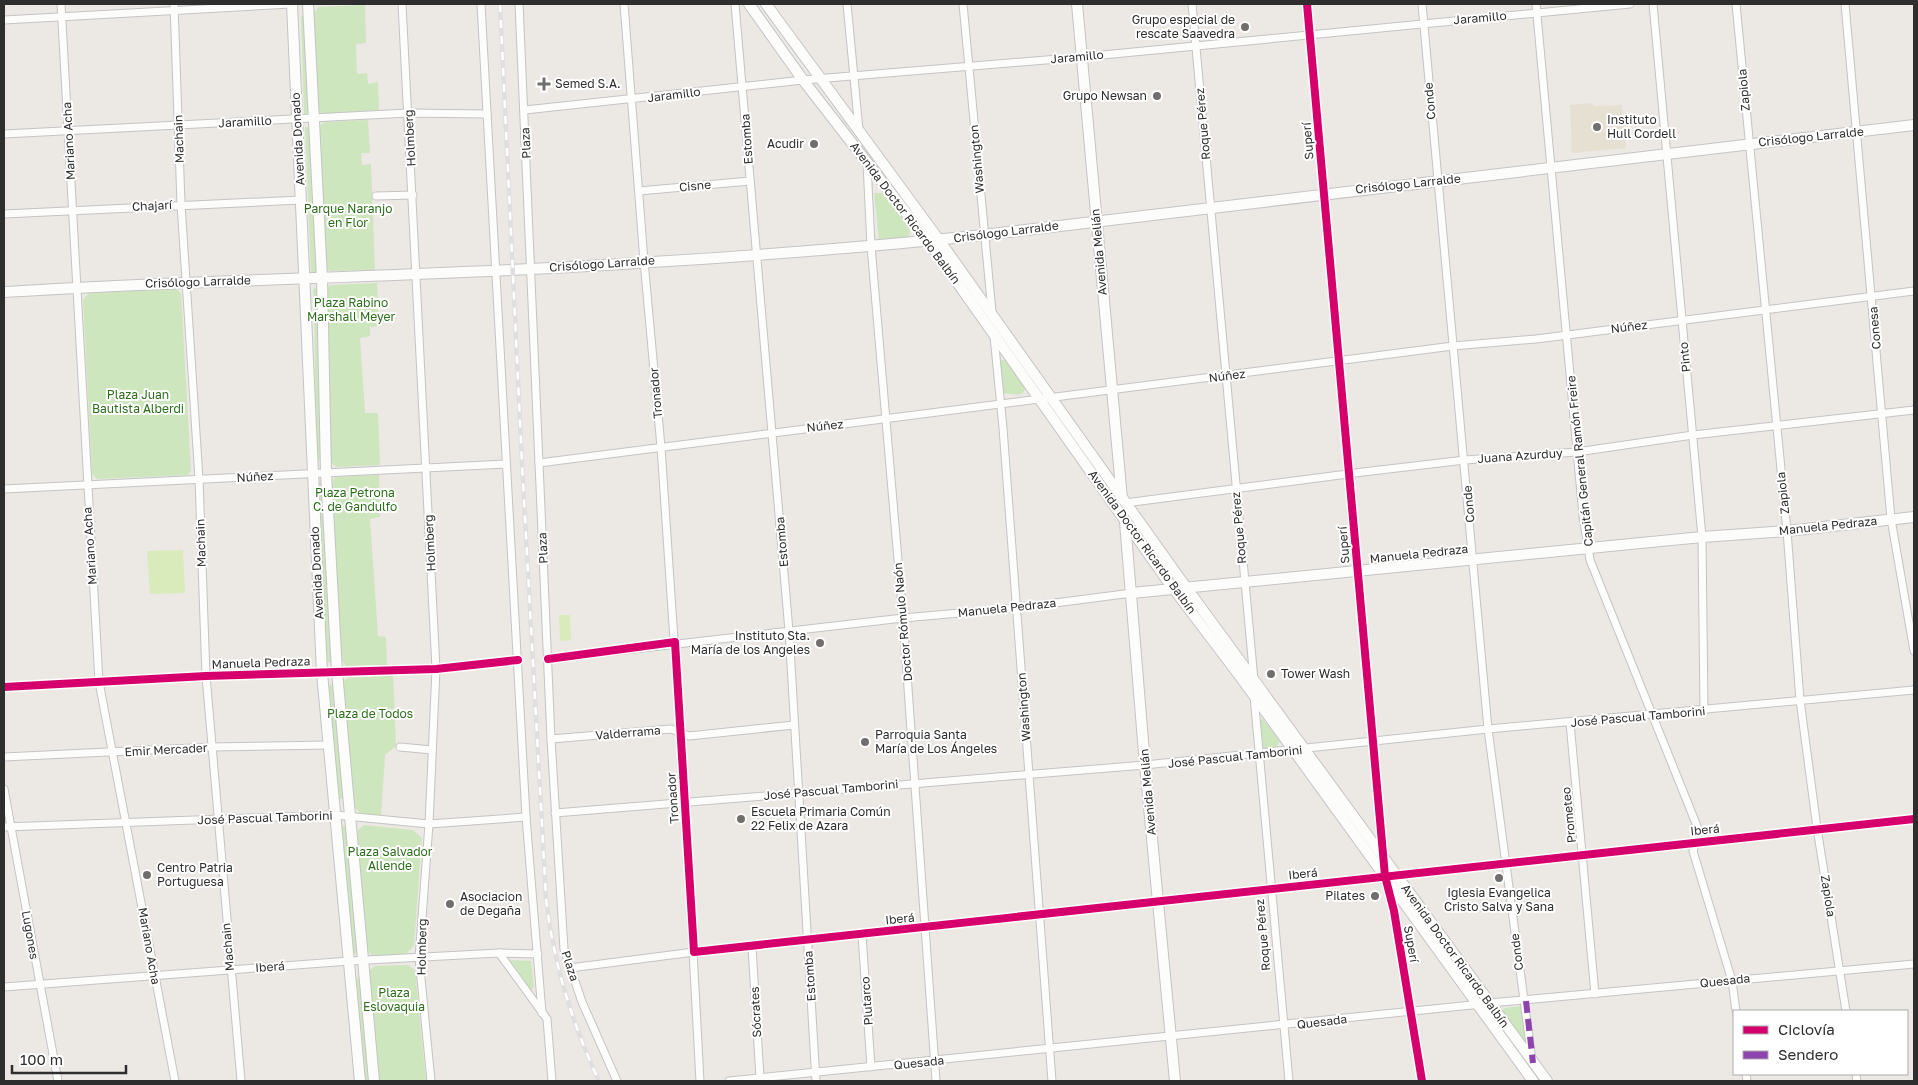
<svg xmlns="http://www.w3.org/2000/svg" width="1918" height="1085" viewBox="0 0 1918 1085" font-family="'Golos Text',sans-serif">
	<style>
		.education { fill: #e6e0d3 }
		.green { fill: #cee6be }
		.pitch { fill: #d9eabb }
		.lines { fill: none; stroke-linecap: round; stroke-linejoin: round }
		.street-casing { stroke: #c5c4c5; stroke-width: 9 }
		.secondary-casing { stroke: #c5c4c5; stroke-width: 12 }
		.street { stroke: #fcfcfb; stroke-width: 7 }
		.secondary { stroke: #fcfcfb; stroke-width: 10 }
		.rail-casing { stroke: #dfdfe1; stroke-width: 4.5 }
		.rail { stroke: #fff; stroke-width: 2.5; stroke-dasharray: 8; stroke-linecap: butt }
		.quiet { stroke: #8e44ad; stroke-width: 6; stroke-dasharray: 12 6; stroke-linecap: butt }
		.cycleway-casing { stroke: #fff; stroke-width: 11 }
		.cycleway { stroke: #d6006c; stroke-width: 8 }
		.poi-dot { fill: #706f6e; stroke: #fff; stroke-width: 2 }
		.labels { text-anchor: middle; stroke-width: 4; stroke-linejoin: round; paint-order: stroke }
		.street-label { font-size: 12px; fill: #2e2e2e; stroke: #fff }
		.poi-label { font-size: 12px; fill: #2e2e2e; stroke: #fff; text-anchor: start }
		.park-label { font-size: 12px; fill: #2c6e1b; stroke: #fff }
	</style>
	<rect width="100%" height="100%" fill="#ece8e4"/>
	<path class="education" d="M1593,103V106L1622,105L1626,148L1572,153L1570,105Z"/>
	<g class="green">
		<path d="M365,5L366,43L356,44L357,74L367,73L368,84L378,82L379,110L322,114L318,109L313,13L319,7Z"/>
		<path d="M304,15L308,113L304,114L301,16Z"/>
		<path d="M368,120L370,153H361L362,165L371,164L375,270L330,271L326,268L319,126L325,122Z"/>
		<path d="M305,127H310L316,272H311Z"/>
		<path d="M874,193H882L911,229L908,237L879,240Z"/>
		<path d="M377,283L379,326L370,327V336L360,338L365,413H378L380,465L336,467L330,461L326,288L331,285Z"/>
		<path d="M317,288L321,460L317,461C314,403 316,346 313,289Z"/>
		<path d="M176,289L181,293L191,470L188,475L97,479L92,474L83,300L89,293Z"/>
		<path d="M1002,360H1005L1025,387L1024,392L1019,395L1004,393L1000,363Z"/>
		<path d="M379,475L380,517L370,519L378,636L386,637L387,665L346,666L342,660L331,485L335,477Z"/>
		<path d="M318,483H322L331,662H327Z"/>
		<path d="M393,675L396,746L385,755L381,816L360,813L354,806L342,682L348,678Z"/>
		<path d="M334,684L343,799H339L329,685Z"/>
		<path d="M1263,719L1280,741L1276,748H1264L1261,746L1259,720Z"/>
		<path d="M364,825L413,830L422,838L414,946L406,954L373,956L366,950L357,831Z"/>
		<path d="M341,826H346L357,953L354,954Z"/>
		<path d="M510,960L531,961L534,987L531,990Z"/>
		<path d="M408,965L415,970L426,1081H379L368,972L375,966Z"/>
		<path d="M360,977L370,1081H366L356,978Z"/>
		<path d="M1521,1006L1523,1008L1527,1039L1524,1044L1502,1013L1504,1008Z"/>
	</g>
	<g class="pitch">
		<path d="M183,550L185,593L150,594L147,551Z"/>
		<path d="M559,615H570L571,640L560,641Z"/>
	</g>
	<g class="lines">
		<defs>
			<g id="street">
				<path d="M61,4L99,682L175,1081"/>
				<path d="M174,4L181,204L199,479L206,676L241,1081"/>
				<path d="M402,4L436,669L429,824L419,958L431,1081"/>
				<path d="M481,4L526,817L542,1013"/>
				<path d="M519,4L551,739L564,949L582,1002L617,1081"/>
				<path d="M624,4L644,261L661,447L685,803L700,1081"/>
				<path d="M735,4L789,631L816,1081"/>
				<path d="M847,4L859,130"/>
				<path d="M963,4L992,312"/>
				<path d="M1192,4L1254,680"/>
				<path d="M1307,4L1383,854"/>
				<path d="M1422,4L1488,729L1532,1060"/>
				<path d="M1536,4L1583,516L1590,560L1699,831L1693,851L1732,981L1736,1011"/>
				<path d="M1653,4L1702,537L1704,711"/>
				<path d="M1736,4L1787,531L1800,700L1817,828L1846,1011"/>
				<path d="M1845,4L1891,519L1914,651"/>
				<path d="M4,20L290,4"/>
				<path d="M525,110L803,80L1082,57L1630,4"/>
				<path d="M4,134L408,113L487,114"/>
				<path d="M867,163L871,246L903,618L936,1081"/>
				<path d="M639,191L750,181"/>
				<path d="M376,196L413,195"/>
				<path d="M4,214L301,200"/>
				<path d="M994,336L1003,428L1052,1081"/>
				<path d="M539,463L1453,346L1536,339L1914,291"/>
				<path d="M4,489L506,464"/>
				<path d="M1125,503L1363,472L1465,460L1577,452L1693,435L1914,410"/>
				<path d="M548,659L903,618L1016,608L1132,593"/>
				<path d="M4,687L206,676L436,669L518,660"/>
				<path d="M1254,696L1289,1081"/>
				<path d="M1570,723L1595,994"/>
				<path d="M551,739L671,729L689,736L794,725"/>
				<path d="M400,747L432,750"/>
				<path d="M4,757L212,747L328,745"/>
				<path d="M4,789L58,1081"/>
				<path d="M555,813L1145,765L1488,729L1914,690"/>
				<path d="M4,827L335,815L429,824L526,817"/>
				<path d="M1386,882L1394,911L1422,1081"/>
				<path d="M862,935L871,1067"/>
				<path d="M752,947L760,1078"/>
				<path d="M499,953L547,1019L552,1081"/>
				<path d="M570,968L694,952L1914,819"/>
				<path d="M4,987L349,961L499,953L538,954"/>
				<path d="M1746,1074L1747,1081"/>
				<path d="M1856,1074L1857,1081"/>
				<path d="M729,1081L1501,1002L1914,964"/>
			</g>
			<g id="secondary">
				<path d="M292,4L322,673L360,1081"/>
				<path d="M308,4L322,278L326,473L337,672L374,1081"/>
				<path d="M749,4L803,80L928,241L1167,580L1242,679L1533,1081"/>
				<path d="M766,4L939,240L1180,579L1547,1081"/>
				<path d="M1077,4L1122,499"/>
				<path d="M4,292C179,281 355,278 531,269C682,261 833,251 983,235L1914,125"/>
				<path d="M1125,522L1145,765L1175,1081"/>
				<path d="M1132,593L1702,537L1787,531L1914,517"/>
			</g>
		</defs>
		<use href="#street" class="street-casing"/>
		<use href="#secondary" class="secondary-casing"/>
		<use href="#street" class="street"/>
		<use href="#secondary" class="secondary"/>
		<defs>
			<path id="rail" d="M500,4L522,464L546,898C553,962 572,1023 599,1081"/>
		</defs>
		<use href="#rail" class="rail-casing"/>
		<use href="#rail" class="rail"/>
		<path class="quiet" d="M1526,1001L1533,1063"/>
		<defs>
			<g id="cycleway">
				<path d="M1307,4L1385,876L1394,911L1422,1081"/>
				<path d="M548,659L675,642L694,952L1914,819"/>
				<path d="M4,687L206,676L436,669L518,660"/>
			</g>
		</defs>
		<use href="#cycleway" class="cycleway-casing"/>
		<use href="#cycleway" class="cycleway"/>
	</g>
	<g class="poi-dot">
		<circle cx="1245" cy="27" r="5"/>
		<path d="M541.5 76.5h5v5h5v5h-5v5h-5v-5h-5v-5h5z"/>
		<circle cx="1157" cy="96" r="5"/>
		<circle cx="1597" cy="127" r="5"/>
		<circle cx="814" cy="144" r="5"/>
		<circle cx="820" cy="643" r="5"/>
		<circle cx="1271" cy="674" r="5"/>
		<circle cx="865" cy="742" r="5"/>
		<circle cx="741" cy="819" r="5"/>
		<circle cx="147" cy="875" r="5"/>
		<circle cx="1499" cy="878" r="5"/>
		<circle cx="1375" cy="896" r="5"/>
		<circle cx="450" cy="904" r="5"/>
	</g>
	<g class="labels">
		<g class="street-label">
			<text transform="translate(1480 18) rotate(-5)" y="4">Jaramillo</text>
			<text transform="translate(1077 57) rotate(-5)" y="4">Jaramillo</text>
			<text transform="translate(1744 90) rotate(-95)" y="4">Zapiola</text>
			<text transform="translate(674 95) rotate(-7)" y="4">Jaramillo</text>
			<text transform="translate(1430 101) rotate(-95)" y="4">Conde</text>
			<text transform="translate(245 122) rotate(-3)" y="4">Jaramillo</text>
			<text transform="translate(1203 124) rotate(-95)" y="4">Roque Pérez</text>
			<text transform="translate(1811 137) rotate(-6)" y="4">Crisólogo Larralde</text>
			<text transform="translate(410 138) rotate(-93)" y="4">Holmberg</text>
			<text transform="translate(179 139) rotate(-92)" y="4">Machain</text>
			<text transform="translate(298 139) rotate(-93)" y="4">Avenida Donado</text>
			<text transform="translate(747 139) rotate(-94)" y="4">Estomba</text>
			<text transform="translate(69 141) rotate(-93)" y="4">Mariano Acha</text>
			<text transform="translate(1308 141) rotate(-95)" y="4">Superí</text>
			<text transform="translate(526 143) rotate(-93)" y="4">Plaza</text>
			<text transform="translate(977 159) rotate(-95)" y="4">Washington</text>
			<text transform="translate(1408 184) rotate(-6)" y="4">Crisólogo Larralde</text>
			<text transform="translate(695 186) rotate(-5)" y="4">Cisne</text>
			<text transform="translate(152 206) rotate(-3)" y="4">Chajarí</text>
			<text transform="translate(905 213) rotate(53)" y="4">Avenida Doctor Ricardo Balbín</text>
			<text transform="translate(1006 232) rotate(-7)" y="4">Crisólogo Larralde</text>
			<text transform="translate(1099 252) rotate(-95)" y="4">Avenida Melián</text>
			<text transform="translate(602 264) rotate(-4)" y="4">Crisólogo Larralde</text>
			<text transform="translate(198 282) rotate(-2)" y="4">Crisólogo Larralde</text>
			<text transform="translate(1629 327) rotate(-7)" y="4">Núñez</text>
			<text transform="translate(1875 328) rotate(-95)" y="4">Conesa</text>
			<text transform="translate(1685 357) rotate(-96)" y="4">Pinto</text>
			<text transform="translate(1227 376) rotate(-7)" y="4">Núñez</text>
			<text transform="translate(656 393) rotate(-95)" y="4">Tronador</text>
			<text transform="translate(825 426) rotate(-6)" y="4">Núñez</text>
			<text transform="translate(1520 456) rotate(-4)" y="4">Juana Azurduy</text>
			<text transform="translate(1580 461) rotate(-96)" y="4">Capitán General Ramón Freire</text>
			<text transform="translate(255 477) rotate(-3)" y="4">Núñez</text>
			<text transform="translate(1783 493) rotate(-96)" y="4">Zapiola</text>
			<text transform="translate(1469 504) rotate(-95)" y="4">Conde</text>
			<text transform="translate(1828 526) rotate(-6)" y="4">Manuela Pedraza</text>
			<text transform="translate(1239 528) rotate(-95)" y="4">Roque Pérez</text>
			<text transform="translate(782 542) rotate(-95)" y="4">Estomba</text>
			<text transform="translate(1142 542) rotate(54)" y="4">Avenida Doctor Ricardo Balbín</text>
			<text transform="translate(201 543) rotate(-92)" y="4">Machain</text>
			<text transform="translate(430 543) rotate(-93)" y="4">Holmberg</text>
			<text transform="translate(1344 545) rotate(-95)" y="4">Superí</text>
			<text transform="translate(90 546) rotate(-94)" y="4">Mariano Acha</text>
			<text transform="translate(543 548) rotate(-93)" y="4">Plaza</text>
			<text transform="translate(1419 554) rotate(-6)" y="4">Manuela Pedraza</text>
			<text transform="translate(317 573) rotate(-93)" y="4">Avenida Donado</text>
			<text transform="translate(1007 608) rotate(-6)" y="4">Manuela Pedraza</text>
			<text transform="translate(903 622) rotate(-95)" y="4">Doctor Rómulo Naón</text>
			<text transform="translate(261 663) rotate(-2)" y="4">Manuela Pedraza</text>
			<text transform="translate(1024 707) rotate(-94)" y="4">Washington</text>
			<text transform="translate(1638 717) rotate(-5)" y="4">José Pascual Tamborini</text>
			<text transform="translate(628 733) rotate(-5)" y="4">Valderrama</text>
			<text transform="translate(166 750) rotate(-3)" y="4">Emir Mercader</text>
			<text transform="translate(1235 757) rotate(-6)" y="4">José Pascual Tamborini</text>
			<text transform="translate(831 790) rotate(-5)" y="4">José Pascual Tamborini</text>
			<text transform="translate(1148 792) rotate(-95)" y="4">Avenida Melián</text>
			<text transform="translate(673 798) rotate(-94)" y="4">Tronador</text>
			<text transform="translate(1569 815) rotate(-96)" y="4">Prometeo</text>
			<text transform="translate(265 818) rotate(-2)" y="4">José Pascual Tamborini</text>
			<text transform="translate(1705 830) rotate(-6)" y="4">Iberá</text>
			<text transform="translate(1303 874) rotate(-6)" y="4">Iberá</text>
			<text transform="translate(1828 896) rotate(81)" y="4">Zapiola</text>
			<text transform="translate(900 919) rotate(-6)" y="4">Iberá</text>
			<text transform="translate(30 935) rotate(80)" y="4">Lugones</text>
			<text transform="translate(1263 935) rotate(-95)" y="4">Roque Pérez</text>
			<text transform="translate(1411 944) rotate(80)" y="4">Superí</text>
			<text transform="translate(149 946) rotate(80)" y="4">Mariano Acha</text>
			<text transform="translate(228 947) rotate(-95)" y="4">Machain</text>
			<text transform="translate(422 947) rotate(-89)" y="4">Holmberg</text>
			<text transform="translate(1517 952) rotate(-97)" y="4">Conde</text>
			<text transform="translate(1455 956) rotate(54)" y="4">Avenida Doctor Ricardo Balbín</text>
			<text transform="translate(570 966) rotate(72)" y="4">Plaza</text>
			<text transform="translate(270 967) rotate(-4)" y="4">Iberá</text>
			<text transform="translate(810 976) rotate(-94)" y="4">Estomba</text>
			<text transform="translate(1725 981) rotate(-6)" y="4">Quesada</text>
			<text transform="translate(867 1001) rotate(-94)" y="4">Plutarco</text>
			<text transform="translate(756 1012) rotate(-93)" y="4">Sócrates</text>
			<text transform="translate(1322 1022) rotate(-7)" y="4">Quesada</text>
			<text transform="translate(919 1063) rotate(-6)" y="4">Quesada</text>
		</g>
		<g class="poi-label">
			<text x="1235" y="24" text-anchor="end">Grupo especial de<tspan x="1235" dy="14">rescate Saavedra</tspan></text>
			<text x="555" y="88">Semed S.A.</text>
			<text x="1147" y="100" text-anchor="end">Grupo Newsan</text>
			<text x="1607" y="124">Instituto<tspan x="1607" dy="14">Hull Cordell</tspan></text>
			<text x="804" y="148" text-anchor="end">Acudir</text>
			<text x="810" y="640" text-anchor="end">Instituto Sta.<tspan x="810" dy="14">María de los Angeles</tspan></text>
			<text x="1281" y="678">Tower Wash</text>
			<text x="875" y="739">Parroquia Santa<tspan x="875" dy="14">María de Los Ángeles</tspan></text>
			<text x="751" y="816">Escuela Primaria Común<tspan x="751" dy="14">22 Felix de Azara</tspan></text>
			<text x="157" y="872">Centro Patria<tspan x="157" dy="14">Portuguesa</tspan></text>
			<text x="1499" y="897" text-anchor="middle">Iglesia Evangelica<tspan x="1499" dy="14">Cristo Salva y Sana</tspan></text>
			<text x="1365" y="900" text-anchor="end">Pilates</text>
			<text x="460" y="901">Asociacion<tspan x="460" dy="14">de Degaña</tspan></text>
		</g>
		<g class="park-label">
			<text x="348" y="213">Parque Naranjo<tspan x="348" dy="14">en Flor</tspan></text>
			<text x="351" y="307">Plaza Rabino<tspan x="351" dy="14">Marshall Meyer</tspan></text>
			<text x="138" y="399">Plaza Juan<tspan x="138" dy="14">Bautista Alberdi</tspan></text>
			<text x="355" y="497">Plaza Petrona<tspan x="355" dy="14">C. de Gandulfo</tspan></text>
			<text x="370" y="718">Plaza de Todos</text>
			<text x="390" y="856">Plaza Salvador<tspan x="390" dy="14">Allende</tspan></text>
			<text x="394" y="997">Plaza<tspan x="394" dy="14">Eslovaquia</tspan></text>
		</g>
	</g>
	<rect width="1918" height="1085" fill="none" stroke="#2e2e2e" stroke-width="10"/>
	<rect x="1733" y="1010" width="175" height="65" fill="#ffffff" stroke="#ababab"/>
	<rect x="1743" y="1026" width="25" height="8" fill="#d6006c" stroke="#ababab"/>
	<text x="1778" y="1035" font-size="15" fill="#2e2e2e">Ciclovía</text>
	<rect x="1743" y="1051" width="25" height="8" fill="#8e44ad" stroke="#ababab"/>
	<text x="1778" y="1060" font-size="15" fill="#2e2e2e">Sendero</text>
	<path d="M12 1065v8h114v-8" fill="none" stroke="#2e2e2e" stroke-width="2.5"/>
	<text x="20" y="1065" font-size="15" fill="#2e2e2e" stroke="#ffffff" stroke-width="4" paint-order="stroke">100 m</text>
</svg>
